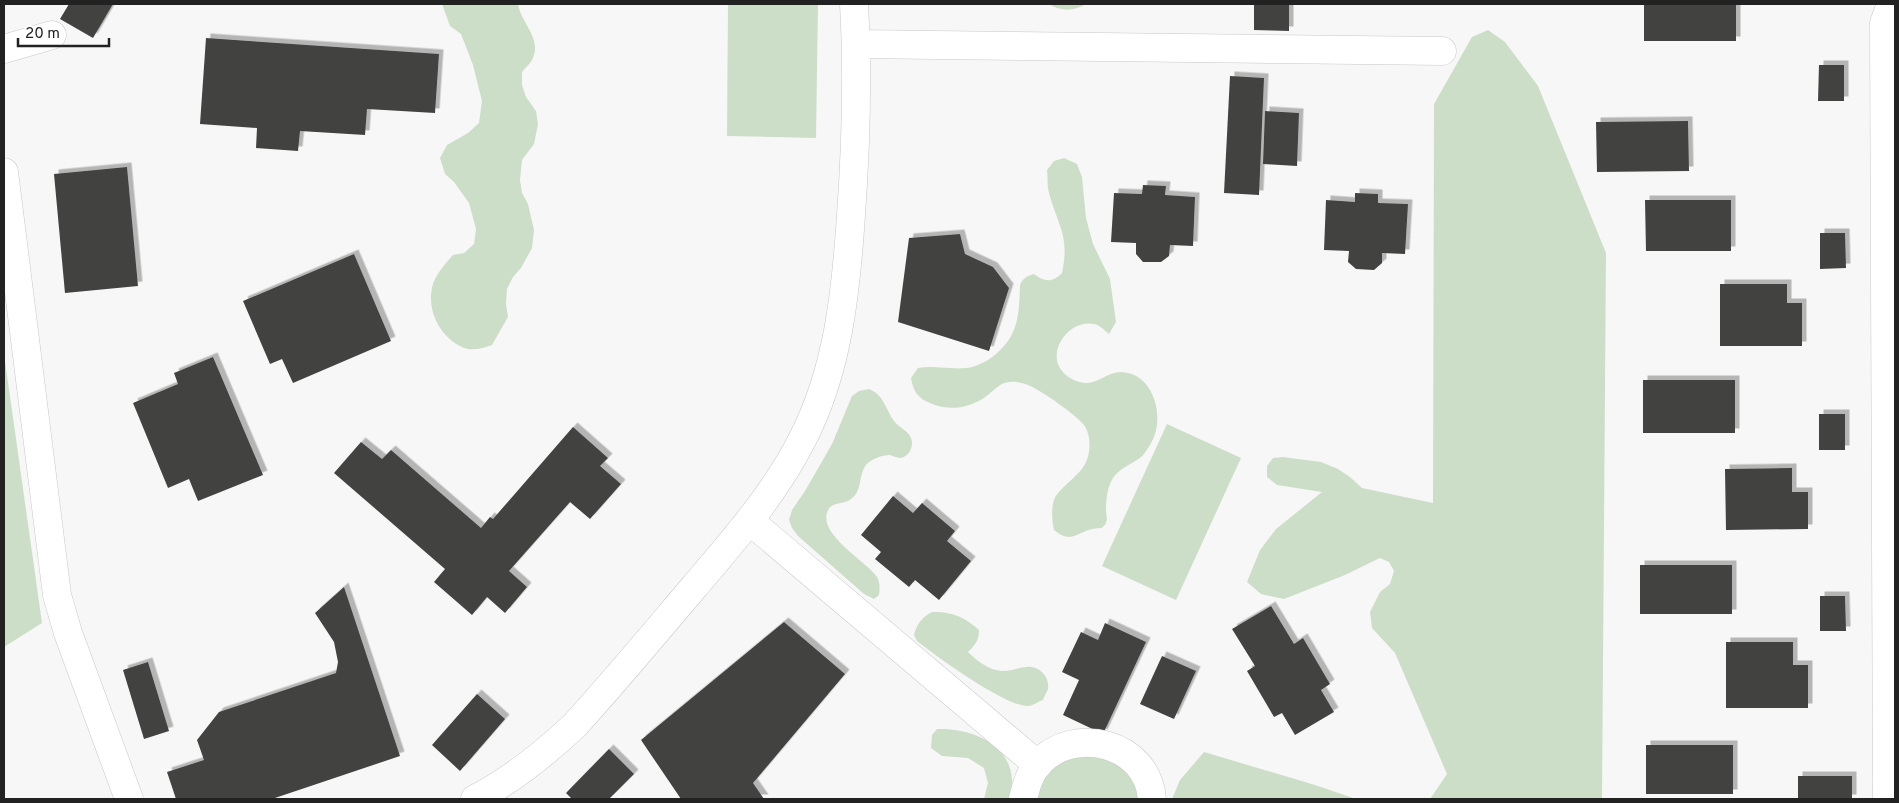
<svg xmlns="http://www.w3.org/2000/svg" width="1899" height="803" viewBox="0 0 1899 803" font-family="Overpass,sans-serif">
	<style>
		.green { fill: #cddec8 }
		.building { fill: #434241; filter: url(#shadow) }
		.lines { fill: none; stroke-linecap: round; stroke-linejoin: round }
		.minor-casing { stroke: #c8c8c9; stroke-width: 29 }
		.minor { stroke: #fff; stroke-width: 28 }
	</style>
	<defs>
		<filter id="shadow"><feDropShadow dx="4.5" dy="-4.5" stdDeviation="0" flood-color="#0004"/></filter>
	</defs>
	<rect width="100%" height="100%" fill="#f7f7f8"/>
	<g class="green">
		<path d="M442,4H518C521,23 543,39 532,60C530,64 525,68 522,72V85L526,97L536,111L538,124L534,144L522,160L520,180L522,193L528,204L534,230L532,248L521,268L513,277L507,289L506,304L508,317L492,345C483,348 471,352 462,347C440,337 427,311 432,288C434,276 445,264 453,255L464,253L474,244L476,229L469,203L454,182L445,174L440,158L447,145L468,133L479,123L482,101L473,65L461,34L450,26Z"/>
		<path d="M728,4H818L816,138L727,136Z"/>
		<path d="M1049,4H1086C1074,11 1061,12 1049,4Z"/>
		<path d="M1488,30L1505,42L1538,86L1606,253L1602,799H1430L1447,774L1395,653L1372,628L1370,612L1380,592L1390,584L1394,571L1389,562L1380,558L1345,575L1284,599L1261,594L1247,582L1260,550L1276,529L1322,492L1277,485L1267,477V466L1273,458L1283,457L1321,462L1338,469L1350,477L1362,488L1433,503L1434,104L1472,37Z"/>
		<path d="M1064,158L1077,164L1082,177L1086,218L1093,244L1110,279L1116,322L1109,334C1104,330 1100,325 1094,324C1071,319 1048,348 1060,368C1065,377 1076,382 1085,383C1098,384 1107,372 1121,372C1154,373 1166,418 1151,443C1149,447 1144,455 1140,458C1130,465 1120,468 1113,478C1107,488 1106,500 1106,511C1106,514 1108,520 1106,522C1106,525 1103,526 1102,528C1079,527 1074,547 1054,530C1052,521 1051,509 1054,500C1058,488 1080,476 1086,462C1091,451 1091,435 1084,425C1076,415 1041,390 1028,385C1021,382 1010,380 1002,384C996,387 990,394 984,398C966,409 949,411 930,403C917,398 913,390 911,378L918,368C936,365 955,371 972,367C980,365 989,360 996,354C1019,334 1019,314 1020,285C1023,278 1027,276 1034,274C1045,282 1052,283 1062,273C1070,236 1058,226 1049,193C1047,186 1048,178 1047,170L1054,161Z"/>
		<path d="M4,354L42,623L4,647Z"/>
		<path d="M869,389C884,395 885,408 894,421C898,427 907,430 910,436C915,444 910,456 901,458C898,458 893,456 890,455C882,455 871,459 866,465C858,476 863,490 851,499C844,505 830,501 827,513C820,536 866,561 877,577C880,582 880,589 879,595L874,599L864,594L798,536L792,528L789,520L792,510L805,491L832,444L852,396L859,391Z"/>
		<path d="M1167,424L1241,458L1176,600L1102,566Z"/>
		<path d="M932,612C951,611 965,617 979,630C979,641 975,645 968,652C977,661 989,670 1002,671C1011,671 1018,668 1026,667C1038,665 1050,676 1048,689C1047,692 1044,696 1043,700C1039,701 1033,706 1028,706C1006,707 936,656 917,641L914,635C917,624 921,618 932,612Z"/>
		<path d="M937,729C969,728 1010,742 1012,780C1013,786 1010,793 1009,799H984L988,783L984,768L968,758L942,756L931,748L932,735Z"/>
		<path d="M1204,752L1315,785L1356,799H1172L1180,780Z"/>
		<path d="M1096,755C1125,768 1129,767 1140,799H1035C1049,762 1058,760 1096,755Z"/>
	</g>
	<g class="building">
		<path d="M69,4H113L93,38L60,19Z"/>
		<path d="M1254,4H1289V31L1254,30Z"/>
		<rect x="1644" y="4" width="92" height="37"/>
		<path d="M206,38L439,54L435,113L367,109L365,135L300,131L298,151L256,148L257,128L200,124Z"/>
		<path d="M1819,65H1844V101H1818Z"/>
		<path d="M1230,76L1264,78L1259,195L1224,193Z"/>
		<path d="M1265,111L1299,113L1297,166L1263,164Z"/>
		<path d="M1688,121L1689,171L1597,172L1596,122Z"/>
		<path d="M127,167L138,286L65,293L54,174Z"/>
		<path d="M1143,185L1166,186L1165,195L1195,197L1193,246L1170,245L1169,256L1161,262H1143L1136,254V243L1111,242L1114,193L1142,194Z"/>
		<path d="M1355,193L1378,194V203L1408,204L1405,254L1382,253V263L1374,270L1356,269L1348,262L1349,251L1324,250L1326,200L1355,202Z"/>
		<path d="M1645,200H1731V251H1646Z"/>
		<path d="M1820,233H1845L1846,268L1820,269Z"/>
		<path d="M960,234L965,254L993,267L1009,288L989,351L898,322L909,238Z"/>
		<path d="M354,254L391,341L293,383L282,359L270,364L243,301Z"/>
		<path d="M1720,284H1787V303H1802V346H1720Z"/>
		<path d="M213,357L263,475L198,501L189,479L168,488L133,403L178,384L174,373Z"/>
		<rect x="1643" y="380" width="92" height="53"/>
		<rect x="1819" y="414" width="26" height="36"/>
		<path d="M573,427L608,458L600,466L621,484L590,519L570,502L509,571L527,587L505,613L487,597L472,615L434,582L445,569L334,473L361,442L382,459L391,450L481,528L490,517L493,519Z"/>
		<path d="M1792,468V492H1808V529L1726,530L1725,469Z"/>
		<path d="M893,496L913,513L922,503L955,531L947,541L971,561L939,600L915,580L909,587L875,559L881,552L861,535Z"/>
		<rect x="1640" y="565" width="92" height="49"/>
		<path d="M344,587L400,756L272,799H176L167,772L204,760L197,740L219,712L336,673L338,662L334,642L315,613Z"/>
		<path d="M1820,596H1845L1846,631H1820Z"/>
		<path d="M1271,606L1294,644L1303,638L1330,684L1321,690L1334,712L1295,735L1282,713L1274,717L1247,671L1255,666L1232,629Z"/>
		<path d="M784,622L845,674L753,783L764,799H681L641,740Z"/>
		<path d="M1105,623L1146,642L1103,734L1063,715L1079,680L1062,672L1081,632L1098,640Z"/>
		<path d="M1726,642H1793V665H1808V708H1726Z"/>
		<path d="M1162,656L1196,671L1174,719L1140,704Z"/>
		<path d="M148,662L169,731L144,739L123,670Z"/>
		<path d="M477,694L505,719L460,771L432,745Z"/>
		<rect x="1646" y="745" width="87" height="49"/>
		<path d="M609,749L634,774L609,799H572L566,793Z"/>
		<rect x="1798" y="776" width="54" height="23"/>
	</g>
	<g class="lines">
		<defs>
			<g id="minor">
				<path d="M856,44L1442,51"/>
				<path d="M4,49L52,35"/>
				<path d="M4,172L57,595L68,633L129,799"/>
				<path d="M750,521L1038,765"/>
				<path d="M475,799C512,780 544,754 574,726C615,681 654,634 694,587C733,541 774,495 802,440C838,371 846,292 851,215C856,145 858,74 854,4"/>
				<path d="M1023,799C1026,787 1029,774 1038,764C1074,724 1148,743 1152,799"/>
				<path d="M1887,799L1884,23L1891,4"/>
			</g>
		</defs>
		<use href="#minor" class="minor-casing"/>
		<use href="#minor" class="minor"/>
	</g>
	<rect width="1899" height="803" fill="none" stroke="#222222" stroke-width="10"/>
	<path d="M18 38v8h91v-8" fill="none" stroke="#222222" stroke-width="2.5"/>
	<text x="25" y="38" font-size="15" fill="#222222" stroke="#ffffff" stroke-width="4" paint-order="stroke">20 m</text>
</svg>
